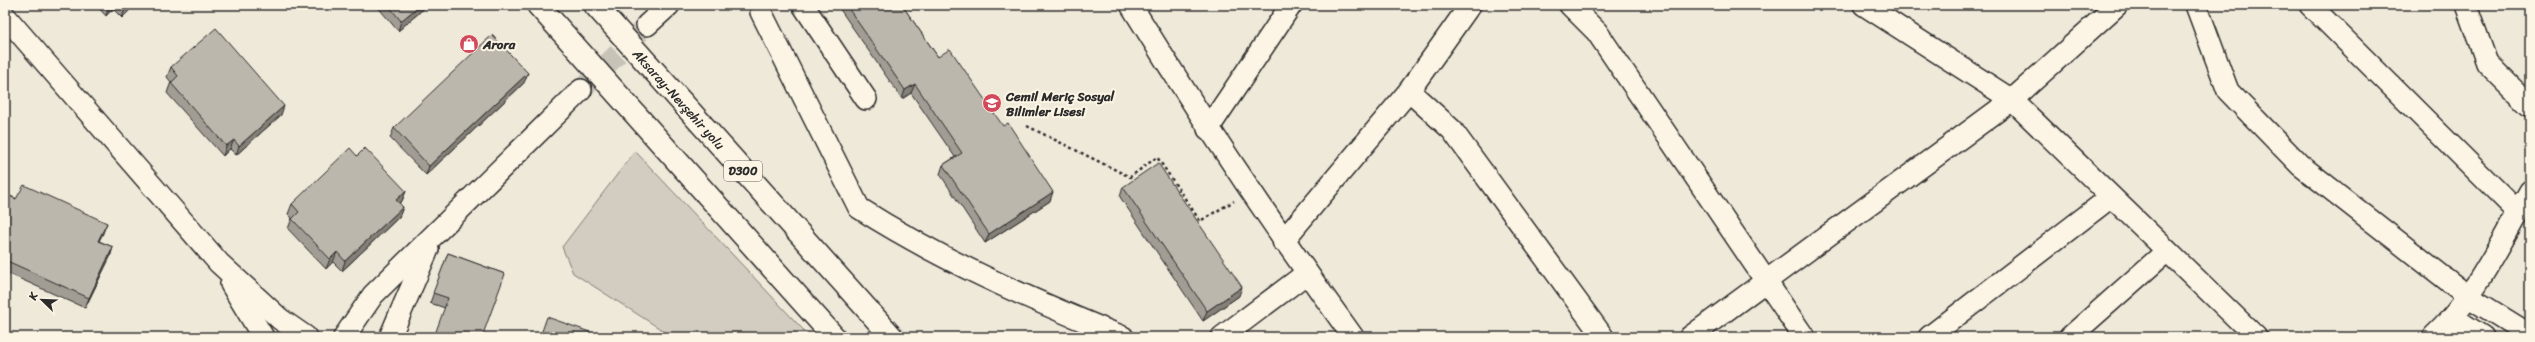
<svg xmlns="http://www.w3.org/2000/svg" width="2535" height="342" viewBox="0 0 2535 342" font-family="Sriracha,sans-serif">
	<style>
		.green { fill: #d2cdc0; stroke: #7e7c76 }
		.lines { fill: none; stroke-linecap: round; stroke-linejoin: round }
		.minor-tunnel { stroke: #c8c3b7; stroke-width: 21; stroke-dasharray: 21 10; stroke-linecap: butt }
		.minor-casing { stroke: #2b2b2b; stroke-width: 24 }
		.highway-casing { stroke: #2b2b2b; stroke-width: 25 }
		.path { stroke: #2b2b2b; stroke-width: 2.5; stroke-dasharray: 3 3; stroke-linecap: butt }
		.minor { stroke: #fcf5e5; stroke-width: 21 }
		.highway { stroke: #fcf5e5; stroke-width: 22 }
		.wall { fill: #a29d94; stroke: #2b2b2b }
		.shaded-wall { fill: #848078; stroke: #2b2b2b }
		.building { fill: #bcb7ac; stroke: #2b2b2b }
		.labels { text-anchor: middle; stroke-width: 4; stroke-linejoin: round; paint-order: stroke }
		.shield { fill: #fcf5e5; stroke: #6a6863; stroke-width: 1 }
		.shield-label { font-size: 12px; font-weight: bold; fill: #2b2b2b }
		.poi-label { font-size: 13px; font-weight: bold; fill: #2b2b2b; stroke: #fcf5e5; text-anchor: start }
		.street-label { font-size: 13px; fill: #2b2b2b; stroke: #fcf5e5 }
	</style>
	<rect width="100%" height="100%" fill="#efe9da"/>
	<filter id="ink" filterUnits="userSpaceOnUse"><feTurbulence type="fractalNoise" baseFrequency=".025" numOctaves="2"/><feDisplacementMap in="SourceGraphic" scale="8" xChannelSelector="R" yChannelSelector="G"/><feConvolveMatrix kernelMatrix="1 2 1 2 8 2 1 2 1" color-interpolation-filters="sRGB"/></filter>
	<g filter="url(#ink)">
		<path class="green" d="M635,151L810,337H673L573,273L562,247Z"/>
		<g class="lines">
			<path class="minor-tunnel" d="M581,90L647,25"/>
			<defs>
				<g id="minor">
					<path d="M761,5V12L859,208C942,261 1032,300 1123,337"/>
					<path d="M803,5L866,99"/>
					<path d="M1131,5C1201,119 1275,229 1353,337"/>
					<path d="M1570,5L1597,32L1804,337"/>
					<path d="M1864,5L2012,100L2256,337"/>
					<path d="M2196,5L2228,91L2300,165L2469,297L2530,335"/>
					<path d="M2310,5L2518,212"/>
					<path d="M2466,5L2487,63L2530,106"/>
					<path d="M5,16L219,263L280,319L306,337"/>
					<path d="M647,25L669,5"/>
					<path d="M1409,91L1452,130L1603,337"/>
					<path d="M1208,129L1291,5"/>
					<path d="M1283,241L1409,91L1470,5"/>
					<path d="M231,284L263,337"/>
					<path d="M2454,318L2483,337"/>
					<path d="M344,337L373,295L581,90"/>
					<path d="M390,337L428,249"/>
					<path d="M1222,337L1307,273"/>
					<path d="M1690,337L2012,100L2117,5"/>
					<path d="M1929,337L2111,197"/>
					<path d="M2070,337L2167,251"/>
					<path d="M2433,337C2476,297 2501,241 2530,191"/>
				</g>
				<g id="highway">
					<path d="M538,5L834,337"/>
					<path d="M595,5L892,337"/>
				</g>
			</defs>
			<use href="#minor" class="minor-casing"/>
			<use href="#highway" class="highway-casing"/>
			<path class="path" d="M1027,126L1130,177L1157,157L1200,221L1234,201"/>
			<use href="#minor" class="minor"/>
			<use href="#highway" class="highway"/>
		</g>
		<g class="wall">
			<path d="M96,5H135L122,18L113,9L106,16Z"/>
			<path d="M376,5H428L398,31Z"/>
			<path d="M837,5H902L938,57L1050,201L985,243L940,174L943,165L955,157L911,93L902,99Z"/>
			<path d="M171,67L281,115L236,155L230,149L223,156L167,93L171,82L167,77Z"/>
			<path d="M524,83L426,175L390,138L394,128Z"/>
			<path d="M357,156L406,191L402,201L399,203L403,207L399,217L342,271L333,262L326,269L288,229L292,218L288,214L292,204Z"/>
			<path d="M1123,187L1239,296L1203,321L1120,197Z"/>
			<path d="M5,194L103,233L99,241L113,247L110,257L85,308L5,272Z"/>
			<path d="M448,253L505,274L445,308L430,303Z"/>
		</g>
		<g class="shaded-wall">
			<path d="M110,5H115L113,9L106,16L109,6Z"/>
			<path d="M129,5H135L122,18L125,8Z"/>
			<path d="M420,5H428L398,31L401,21Z"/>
			<path d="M528,73L524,83L426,175L429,166Z"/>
			<path d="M915,84L911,93L902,99L905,90Z"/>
			<path d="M284,106L281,115L236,155L239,146Z"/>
			<path d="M234,140L230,149L223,156L226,146Z"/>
			<path d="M406,191L402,201L392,210L396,200Z"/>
			<path d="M1053,192L1050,201L985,243L989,234Z"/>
			<path d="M403,207L399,217L342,271L345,261Z"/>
			<path d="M107,223L103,233L94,250L98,241Z"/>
			<path d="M113,247L110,257L85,308L89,298Z"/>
			<path d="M337,252L333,262L326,269L330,259Z"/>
			<path d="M1242,287L1239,296L1203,321L1207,311Z"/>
		</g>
		<g class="building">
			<path d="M122,5H129L125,8Z"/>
			<path d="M388,5H420L401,21Z"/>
			<path d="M846,5H902L938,57L950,49L1003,126L1008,123L1053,192L989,234L943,165L962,153L915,84L905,90Z"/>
			<path d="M216,28L284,106L239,146L234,140L226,146L171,83L178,76L171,67Z"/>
			<path d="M492,35L528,73L429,166L394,128Z"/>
			<path d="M350,148L357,156L365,148L406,191L396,200L403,207L345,261L337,252L330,259L292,219L299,212L292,204Z"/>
			<path d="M1158,163L1242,287L1207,311L1123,187Z"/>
			<path d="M24,185L107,223L98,241L113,247L89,298L5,260V194L16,199Z"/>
			<path d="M448,253L505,274L482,337H434L448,298L433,293Z"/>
			<path d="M547,317L604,337H540Z"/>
		</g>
	</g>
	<defs>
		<symbol id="shop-disc" viewBox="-11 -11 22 22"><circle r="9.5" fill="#d1495b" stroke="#fcf5e5"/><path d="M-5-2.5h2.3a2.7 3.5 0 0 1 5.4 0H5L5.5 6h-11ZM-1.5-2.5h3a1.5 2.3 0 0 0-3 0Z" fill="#fff"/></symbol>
		<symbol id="school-disc" viewBox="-11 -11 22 22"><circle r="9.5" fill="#d1495b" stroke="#fcf5e5"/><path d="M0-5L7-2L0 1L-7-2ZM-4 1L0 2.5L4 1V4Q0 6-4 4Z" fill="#fff"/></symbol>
	</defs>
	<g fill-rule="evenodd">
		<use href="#shop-disc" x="458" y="33" width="22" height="22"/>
		<use href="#school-disc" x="981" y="92" width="22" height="22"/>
	</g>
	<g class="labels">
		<rect class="shield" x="724" y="161" width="38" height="20" rx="3"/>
		<g class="shield-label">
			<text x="743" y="175">D300</text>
		</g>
		<g class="poi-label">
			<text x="483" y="49">Arora</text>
			<text x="1006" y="101">Cemil Meriç Sosyal<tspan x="1006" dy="15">Bilimler Lisesi</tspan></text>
		</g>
		<g class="street-label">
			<text transform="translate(679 99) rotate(48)" y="5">Aksaray-Nevşehir yolu</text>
		</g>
	</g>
	<rect width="2535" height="342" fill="none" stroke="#fcf5e5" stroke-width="20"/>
	<rect x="10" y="10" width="2515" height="322" fill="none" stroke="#2b2b2b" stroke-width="1.5" filter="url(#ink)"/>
	<g transform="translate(42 300) rotate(293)" stroke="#fcf5e5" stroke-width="3" paint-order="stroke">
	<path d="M0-3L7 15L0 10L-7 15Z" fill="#2b2b2b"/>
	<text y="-6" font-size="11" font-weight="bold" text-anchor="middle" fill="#2b2b2b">K</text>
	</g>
</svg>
